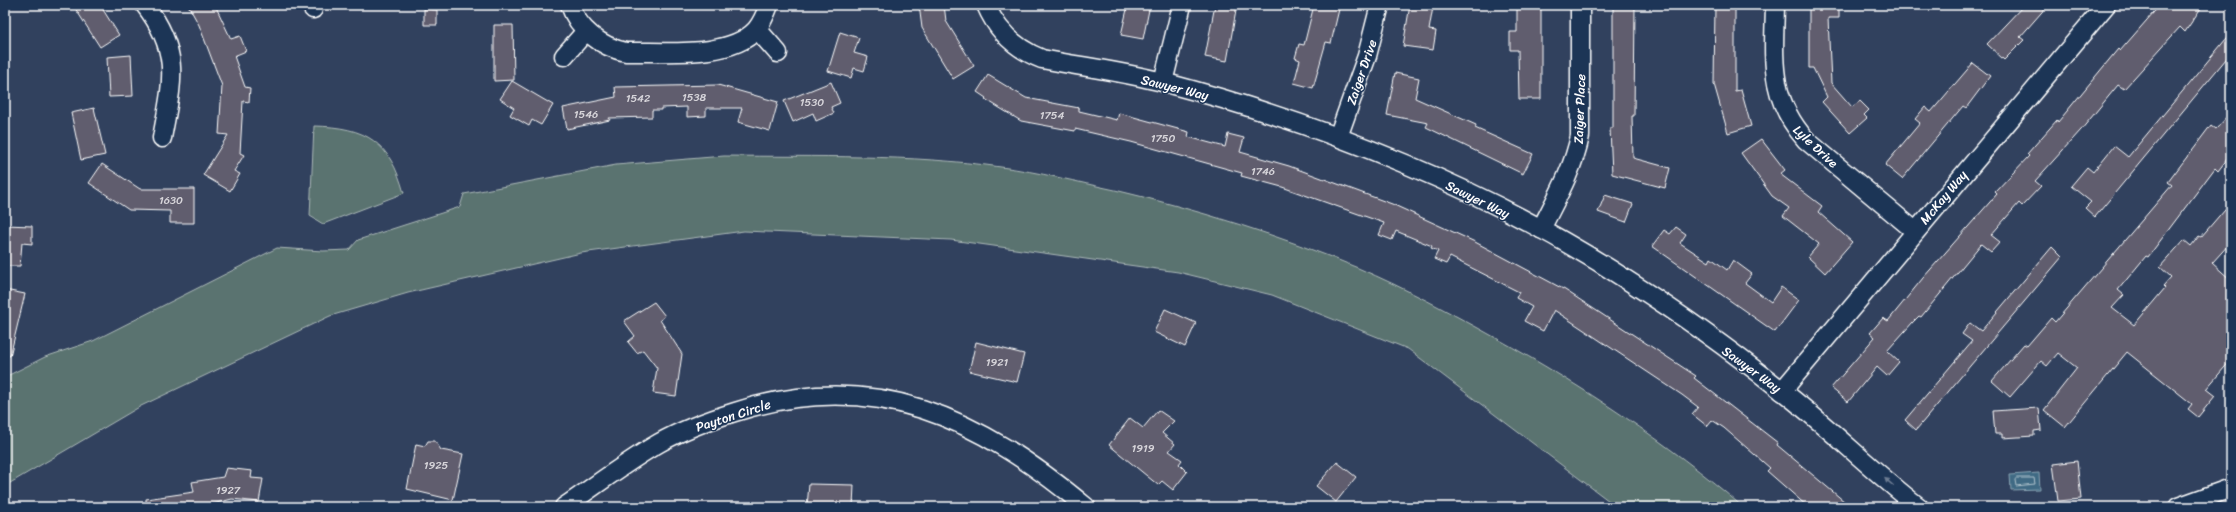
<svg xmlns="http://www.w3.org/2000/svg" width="2236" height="512" viewBox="0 0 2236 512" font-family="Sriracha,sans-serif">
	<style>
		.green { fill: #5a7370; stroke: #acb9b8 }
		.water { fill: #3f6b84; stroke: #8ca6b5 }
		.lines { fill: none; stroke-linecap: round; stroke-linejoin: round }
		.shore { stroke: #b2c4ce; stroke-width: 1 }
		.building { fill: #615d6e; stroke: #fff }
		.minor-casing { stroke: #fff; stroke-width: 21 }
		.minor { stroke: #1d3557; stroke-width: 18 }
		.oneway { fill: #6c7c92 }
		.labels { text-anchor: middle; stroke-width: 3; stroke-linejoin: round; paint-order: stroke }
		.number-label { font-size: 11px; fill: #d8d6db }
		.street-label { font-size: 13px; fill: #fff; stroke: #1d3557 }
	</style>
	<rect width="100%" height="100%" fill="#31415e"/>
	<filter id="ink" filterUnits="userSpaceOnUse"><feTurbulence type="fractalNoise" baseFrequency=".025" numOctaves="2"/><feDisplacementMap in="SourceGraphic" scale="8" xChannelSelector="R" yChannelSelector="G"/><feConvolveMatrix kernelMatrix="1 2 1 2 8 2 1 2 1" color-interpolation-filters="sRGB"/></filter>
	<g filter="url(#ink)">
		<g class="green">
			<path d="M314,126C367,127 390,142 404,193L323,224L310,216Z"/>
			<path d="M724,156C816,157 909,154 1001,167C1039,172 1077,182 1115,190C1195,209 1282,236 1358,268C1405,288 1451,313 1496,338C1584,387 1667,442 1743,507H1617L1408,349L1272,295L1178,272L951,240L744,231L581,253L408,293L330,316L141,406L5,486V377L45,357L93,341L277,248L323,251L349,250L358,240L460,207L464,194L616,165Z"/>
		</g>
		<path class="water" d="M2039,473L2040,489L2011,490L2010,475Z"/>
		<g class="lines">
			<path class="shore" d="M2017,478H2034L2035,484L2016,486L2015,480Z"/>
		</g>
		<g class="building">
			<path d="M73,5H100L119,35L100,47Z"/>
			<path d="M188,5H215L231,39L240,36L246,51L234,56L245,87L250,88L249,102L243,101L240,153L244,155L234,171L240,174L230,191L203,175L228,135L219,134L222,86L199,25Z"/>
			<path d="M919,5H944L946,21L974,66L953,79L922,28Z"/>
			<path d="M1128,5H1150L1143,39L1121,35Z"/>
			<path d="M1215,5H1237L1227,61L1205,57Z"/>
			<path d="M1314,5H1340L1331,43L1326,42L1313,88L1294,83L1300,60L1295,58L1299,44L1304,45Z"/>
			<path d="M1410,5L1433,7L1429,30L1436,31L1433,50L1403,46Z"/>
			<path d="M1613,5H1635L1634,116H1632L1633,158L1670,168L1665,188L1612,174L1610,128H1613Z"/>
			<path d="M1715,5H1735V91L1741,90L1751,126L1728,133L1714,84Z"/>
			<path d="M1809,5H1839V18H1828L1831,83L1852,107L1860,101L1869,110L1864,115L1867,118L1850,133L1822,102L1827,97L1813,68H1809Z"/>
			<path d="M2024,5H2048L2020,37L2024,40L2004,60L1987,44Z"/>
			<path d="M2160,5H2203L2185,32L2180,27L2124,89L2118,85L2081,130L2035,181L2041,186L2022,206L2019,203L1991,235L2000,242L1991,252L1981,244L1921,317L1919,316L1913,322L1887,351L1899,362L1887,376L1877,367L1848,402L1831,388L1875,337L1870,333L1883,318L1888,321L1923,278L1997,194L1995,192L2029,156L2027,154L2057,120L2058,122L2118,49L2120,51Z"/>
			<path d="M1517,8H1541V99H1519L1518,50H1510V32H1517Z"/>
			<path d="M424,9L437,10V25H424Z"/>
			<path d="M494,25H513L514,80L494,81Z"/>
			<path d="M840,32L859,38L854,53L868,57L864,71L854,68L851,78L828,71Z"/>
			<path d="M2231,33V53L2095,217L2085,208L2091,202L2071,186L2087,167L2093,172L2114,146L2128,157Z"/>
			<path d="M131,55L133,96L109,97L107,57Z"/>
			<path d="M1973,63L1990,76L1966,108L1963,106L1902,179L1885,165L1920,123L1915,119L1925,107L1931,112Z"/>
			<path d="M1395,73L1419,78L1415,98L1476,125L1475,128L1533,154L1523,174L1426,127L1428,123L1387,115Z"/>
			<path d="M988,75L1026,98L1079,108V111L1117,120L1119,113L1189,132L1188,137L1225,147L1228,134L1244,138L1240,152L1289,166L1392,204L1475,242L1565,290L1696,376L1694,378L1778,443L1777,445L1851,507H1808L1767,471L1770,468L1724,428L1712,420L1707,426L1692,414L1698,407L1682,395L1554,310L1543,331L1524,321L1532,307L1516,298L1519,292L1450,257L1446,264L1434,259L1438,251L1431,248L1432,246L1396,231L1392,240L1379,235L1384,223L1282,187L1241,176L1242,173L1131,142L1075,129V131L1021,121L985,99L986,98L977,92Z"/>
			<path d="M512,81L553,105L541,125L532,120L529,126L510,115L514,108L500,99Z"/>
			<path d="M831,82L840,103L831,107L834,113L816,121L813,113L793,122L784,101Z"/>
			<path d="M718,85L778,102L770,131L738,122L742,108H706V116L687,117V107L661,108V110H652V117L609,118L610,120L567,129L563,108L616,97L615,87Z"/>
			<path d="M94,108L105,155L81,160L71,113Z"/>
			<path d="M2231,113V154L2218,171L2215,168L2148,257L2146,256L2118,290L2124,295L2112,308L2134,325L2165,288L2163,286L2171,277L2160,267L2184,240L2191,246L2199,236L2201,237L2231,202V242L2212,263L2231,280V360L2206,389L2215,396L2198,417L2188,409L2192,404L2127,352L2065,427L2044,410L2077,368L2058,353L2047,366L2041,361L2010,397L1992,381L2024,344L2027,346L2051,318L2055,322L2172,185L2168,182L2211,125L2216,129Z"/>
			<path d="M1761,139L1785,170L1780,174L1822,206L1818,212L1852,242L1825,273L1808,257L1819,244L1783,216L1789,208L1772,196L1741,153Z"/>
			<path d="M102,164L140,189H194V223H170V211L129,210L89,183Z"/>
			<path d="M1605,195L1633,204L1626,222L1598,212Z"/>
			<path d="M5,225L32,226V244L22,243L20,266H5Z"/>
			<path d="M1676,227L1686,234L1680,243L1709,262L1711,258L1727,270L1733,260L1752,274L1745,283L1771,302L1781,287L1799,300L1775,332L1652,246L1664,230L1670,234Z"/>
			<path d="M2052,247L2062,257L1916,430L1905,420L1972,341L1962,334L1970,323L1981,331Z"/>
			<path d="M5,290L25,294L10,356L5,355Z"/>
			<path d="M654,302L665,316L660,320L682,354L676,396L653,393L657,368L643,350L637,353L628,342L635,336L624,321Z"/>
			<path d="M1165,309L1196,323L1185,347L1154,332Z"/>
			<path d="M976,342L1024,354L1017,382L969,371Z"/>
			<path d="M2039,408L2041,430L2034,431V436L2002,438V434H1995L1993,411Z"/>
			<path d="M1158,410L1174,421L1162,433L1175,444L1169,451L1182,460L1179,464L1187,472L1173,490L1162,481L1158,485L1109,445L1130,418L1143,428Z"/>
			<path d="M428,441H435L441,450L463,454L453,500L407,489L416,444L425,446Z"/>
			<path d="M2077,461L2081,499L2058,501L2053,464Z"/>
			<path d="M1337,462L1356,477L1336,502L1316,486Z"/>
			<path d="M226,468L252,471L251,478L263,479L259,502L232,499L201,507H146V499L194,492L192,482L223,477Z"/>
			<path d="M809,484L854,485L853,507H807Z"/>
		</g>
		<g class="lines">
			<defs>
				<g id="minor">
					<path d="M145,5C182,53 172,83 162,138"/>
					<path d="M312,5L313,9"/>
					<path d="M570,5C578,29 601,47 626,52C663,51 729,59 756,30C762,23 766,13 769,5"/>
					<path d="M986,5C997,31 1016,49 1042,59C1083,67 1125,72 1166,83C1325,125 1492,191 1630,282C1682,315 1733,352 1781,390C1829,427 1871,470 1919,507"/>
					<path d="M1775,5C1774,59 1768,97 1806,140L1915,231"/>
					<path d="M757,29L778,53"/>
					<path d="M564,56L586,31"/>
					<path d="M1163,82L1182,5"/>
					<path d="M1338,137L1367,56L1380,5"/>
					<path d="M1541,229C1556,199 1573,170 1580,136V5"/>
					<path d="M1782,391L2106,5"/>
					<path d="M564,507C595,486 626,462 659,443C682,430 709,420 735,412C875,367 979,418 1086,507"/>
					<path d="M2178,507L2231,488"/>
				</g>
			</defs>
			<use href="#minor" class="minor-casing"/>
			<use href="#minor" class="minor"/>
		</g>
		<defs><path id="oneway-solid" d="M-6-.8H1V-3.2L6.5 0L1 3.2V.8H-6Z"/></defs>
		<use class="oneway" href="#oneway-solid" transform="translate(1889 482) rotate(-139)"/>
	</g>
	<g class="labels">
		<g class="number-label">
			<text x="694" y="101">1538</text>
			<text x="638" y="102">1542</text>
			<text x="812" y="106">1530</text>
			<text x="586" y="118">1546</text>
			<text x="1052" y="119">1754</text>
			<text x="1163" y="142">1750</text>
			<text x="1263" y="175">1746</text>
			<text x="171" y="204">1630</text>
			<text x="997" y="366">1921</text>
			<text x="1143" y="452">1919</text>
			<text x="436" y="469">1925</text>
			<text x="228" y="494">1927</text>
		</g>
		<g class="street-label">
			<text transform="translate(1361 72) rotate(-71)" y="5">Zaiger Drive</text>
			<text transform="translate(1175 87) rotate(14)" y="5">Sawyer Way</text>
			<text transform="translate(1579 109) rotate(-88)" y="5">Zaiger Place</text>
			<text transform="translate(1816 146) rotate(43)" y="5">Lyle Drive</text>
			<text transform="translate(1943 197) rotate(-50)" y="5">McKay Way</text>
			<text transform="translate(1478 199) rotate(26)" y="5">Sawyer Way</text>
			<text transform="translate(1752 369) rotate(36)" y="5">Sawyer Way</text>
			<text transform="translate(733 415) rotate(-18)" y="5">Payton Circle</text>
		</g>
	</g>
	<rect width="2236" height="512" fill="none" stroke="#1d3557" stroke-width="20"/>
	<rect x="10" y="10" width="2216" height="492" fill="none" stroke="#fff" stroke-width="1.5" filter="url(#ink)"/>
</svg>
